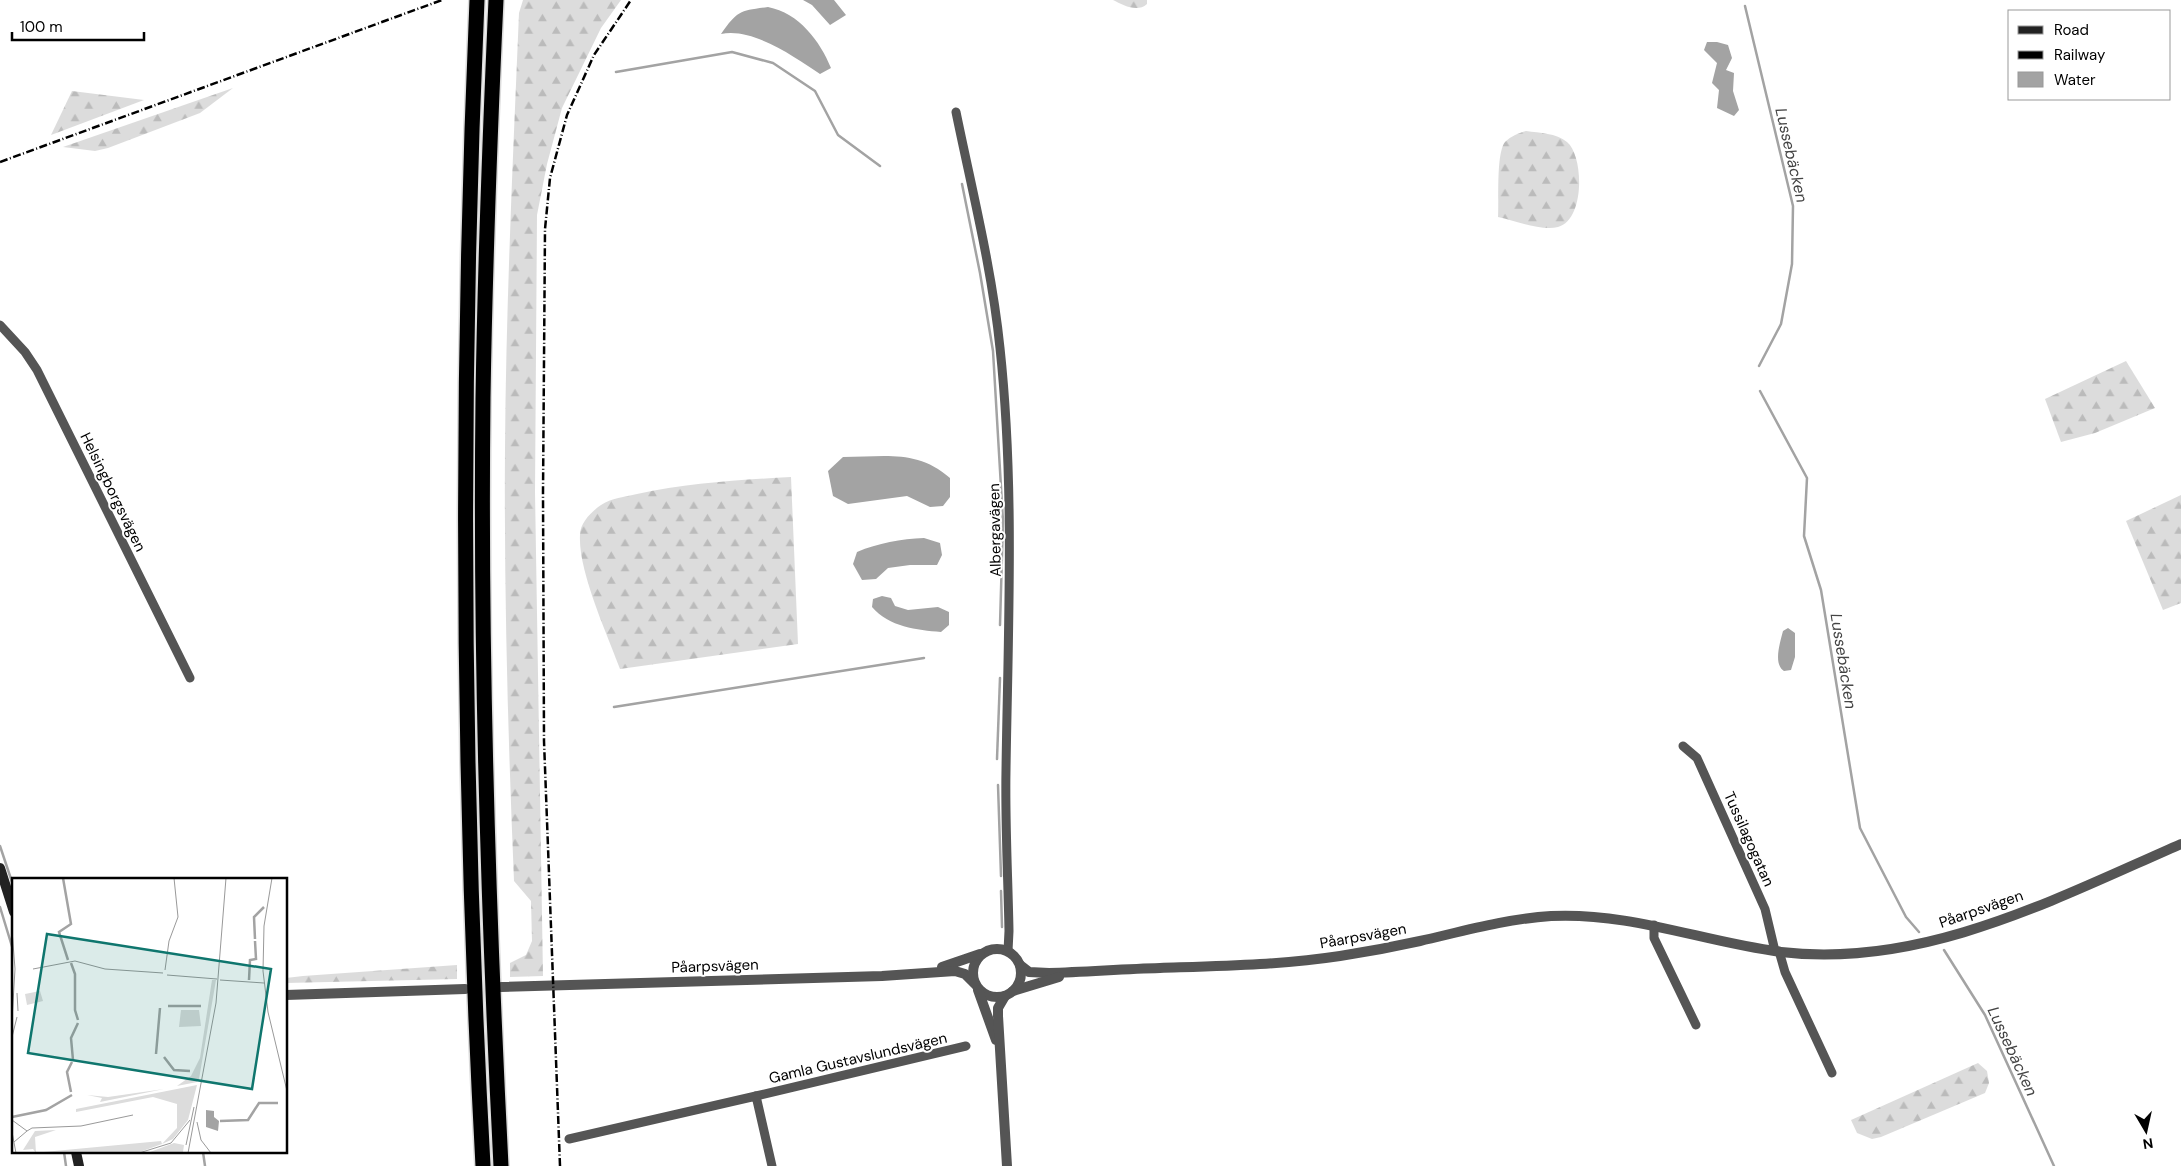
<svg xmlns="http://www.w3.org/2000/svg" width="2181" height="1166" viewBox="0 0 2181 1166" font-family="'DM Sans',sans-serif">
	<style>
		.forest { fill: url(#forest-firs) }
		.water { fill: #a3a3a3 }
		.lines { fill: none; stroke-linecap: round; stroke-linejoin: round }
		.stream { stroke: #a3a3a3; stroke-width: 2.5 }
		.motorway-casing { stroke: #dbdbdb; stroke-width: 18 }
		.minor { stroke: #555; stroke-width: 9 }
		.tertiary { stroke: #555; stroke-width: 10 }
		.secondary { stroke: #222; stroke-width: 10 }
		.motorway { stroke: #000; stroke-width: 15 }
		.rail { stroke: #000; stroke-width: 2.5; stroke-dasharray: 8 2.5 1 2.5; stroke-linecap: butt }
		.labels { text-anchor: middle; stroke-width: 4; stroke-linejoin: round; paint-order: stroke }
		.street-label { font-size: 15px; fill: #000; stroke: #fff }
		.water-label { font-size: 16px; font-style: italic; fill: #444; stroke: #fff }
		.inset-river { fill: none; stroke: #a3a3a3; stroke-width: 2.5 }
		.inset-road { fill: none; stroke: #999; stroke-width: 1 }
		.view { fill: #0f766e; fill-opacity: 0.15; stroke: #0f766e; stroke-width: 2.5 }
		.inset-edge { fill: none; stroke: #000; stroke-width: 2.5 }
	</style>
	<defs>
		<pattern id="forest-firs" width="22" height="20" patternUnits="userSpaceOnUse" patternTransform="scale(1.25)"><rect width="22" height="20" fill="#dcdcdc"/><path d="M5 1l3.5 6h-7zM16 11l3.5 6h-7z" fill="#bbb"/></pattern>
	</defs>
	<rect width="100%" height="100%" fill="#fff"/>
	<g class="forest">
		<path d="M523,0H621L601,28L562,108L547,164L537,215L535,492L543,976L510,977V963L526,955L532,941L531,901L514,881C508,737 504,593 505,449C506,304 513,158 519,13Z"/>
		<path d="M1113,0H1147V4C1137,13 1123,5 1113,0Z"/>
		<path d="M233,88L200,113L108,148L95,151L63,147Z"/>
		<path d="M72,91L144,100L51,135Z"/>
		<path d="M1526,131C1540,133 1556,133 1567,142C1584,156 1585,220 1558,227C1541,231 1516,221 1498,217C1499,201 1496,153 1505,142C1511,136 1519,133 1526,131Z"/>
		<path d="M2126,361L2155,408L2095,433L2061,442L2045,399Z"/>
		<path d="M791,477L798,644L620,669C607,633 578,571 580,535C580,523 591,512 601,505C611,498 625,497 637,494C688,483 739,480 791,477Z"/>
		<path d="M2181,495V603L2163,610L2126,521Z"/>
		<path d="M457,965V979L286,983V978L303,976Z"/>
		<path d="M1978,1063L1987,1071L1989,1083L1985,1093L1881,1137L1872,1139L1857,1133L1851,1120Z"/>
	</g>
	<g class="water">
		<path d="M803,0H834L846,15L830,25L812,5Z"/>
		<path d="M768,7C799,13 820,41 831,68L820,74C795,57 752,27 721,34C738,10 740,11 768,7Z"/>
		<path d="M1707,42H1717L1728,45L1732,58L1726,70L1734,73L1733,91L1739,110L1734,116L1717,108L1719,90L1712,83L1717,63L1704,50Z"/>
		<path d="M843,457C884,457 917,449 950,478V497L943,506L930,507L907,496L848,504L833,496L828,471Z"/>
		<path d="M924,538L940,543L942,555L937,565H910L888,568L876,579L862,580L853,564L857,552C878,543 901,539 924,538Z"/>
		<path d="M882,596L891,598L895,606L908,610L938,607L949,612V625L941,632C917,630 889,627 872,607L873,599Z"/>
		<path d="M1788,628L1795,633V657L1791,670L1784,671C1773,664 1780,643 1783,631Z"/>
	</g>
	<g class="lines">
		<g class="stream">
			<path d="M1745,6L1793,206L1792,264L1781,324L1759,366"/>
			<path d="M616,72L732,52L773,63L815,91L838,135L880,166"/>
			<path d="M962,184L980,273L993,351L1003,521L1000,625"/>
			<path d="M1760,391L1807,478L1804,536L1821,590L1860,828L1906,917L1919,932"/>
			<path d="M614,707L924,658"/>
			<path d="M997,759L1000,678"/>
			<path d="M998,785L1001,876"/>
			<path d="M0,846L14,888"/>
			<path d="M1001,891L1002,927"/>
			<path d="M0,907L14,953"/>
			<path d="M1944,950L1985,1015L2054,1166"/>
			<path d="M64,1152L66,1166"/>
			<path d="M203,1152L205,1166"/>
		</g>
		<defs>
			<g id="motorway">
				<path d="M477,0C460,388 462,778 483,1166"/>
				<path d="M496,0C490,133 485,265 483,398C480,654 488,910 501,1166"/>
			</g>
		</defs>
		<use href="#motorway" class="motorway-casing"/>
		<g class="minor">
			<path d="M956,112C972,190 992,269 1000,348C1015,488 1008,629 1006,770C1005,823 1008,877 1009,931L1008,951"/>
			<path d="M0,325L25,352L37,370L190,678"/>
			<path d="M1683,746L1697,758L1765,909L1775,951"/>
			<path d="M1654,925V938L1696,1025"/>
			<path d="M1779,951L1785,972L1832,1073"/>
			<path d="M756,1096L966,1046"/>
			<path d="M569,1139L756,1096L772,1166"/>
		</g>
		<g class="tertiary">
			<circle cx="997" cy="973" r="24"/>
			<path d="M1020,965L1029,972L1049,973C1086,972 1123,969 1160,968C1220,966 1280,965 1340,956C1366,952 1393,947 1420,941C1464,931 1506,919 1551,916C1631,912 1703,942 1781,952C1922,969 2055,899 2181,844"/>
			<path d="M942,967L980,954"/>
			<path d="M501,987L882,976L955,971L965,974L975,984"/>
			<path d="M978,990L996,1040"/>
			<path d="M1013,991L1059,977"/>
			<path d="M286,995L465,989"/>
			<path d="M1005,996L998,1008V1016L1007,1166"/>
		</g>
		<g class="secondary">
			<path d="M0,868L14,912"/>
			<path d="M76,1152L79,1166"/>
		</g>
		<use href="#motorway" class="motorway"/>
		<g class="rail">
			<path d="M0,162L442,0"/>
			<path d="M560,1166L544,741L543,493L545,229L550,178L567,115L594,55L631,0"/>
		</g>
	</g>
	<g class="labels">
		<g class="street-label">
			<text transform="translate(113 492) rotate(64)" y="5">Helsingborgsvägen</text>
			<text transform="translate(995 530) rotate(-91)" y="5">Albergavägen</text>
			<text transform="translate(1749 839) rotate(66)" y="5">Tussilagogatan</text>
			<text transform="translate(1981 909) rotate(-19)" y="5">Påarpsvägen</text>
			<text transform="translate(1363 936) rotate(-10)" y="5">Påarpsvägen</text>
			<text transform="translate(715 966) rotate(-2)" y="5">Påarpsvägen</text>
			<text transform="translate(858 1058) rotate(-13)" y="5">Gamla Gustavslundsvägen</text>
		</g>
		<g class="water-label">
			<text transform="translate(1792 155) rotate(77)" y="6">Lussebäcken</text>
			<text transform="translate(1844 661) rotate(81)" y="6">Lussebäcken</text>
			<text transform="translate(2013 1051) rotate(65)" y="6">Lussebäcken</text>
		</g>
	</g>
	<g transform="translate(12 878)">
		<rect width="275" height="275" fill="#fff"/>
		<path d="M149,263L150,266L128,274L21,275ZM162,265L172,267L171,274H138Z" fill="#dcdcdc"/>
		<path d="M200,102H204L187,201L185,204L165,208L179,198L188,180ZM28,113L31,123L15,127L13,116ZM169,132H187L189,148L167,149ZM185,207L176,242L161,261L150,266L165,250V226L141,219L64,234V231ZM152,211L88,224L90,220L75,217L96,219ZM44,252L23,259L24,275L21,271L11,272L23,253Z" fill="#dcdcdc"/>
		<path d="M194,232L202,233V239L207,243L206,253L194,249Z" fill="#a3a3a3"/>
		<path class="inset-river" d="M51,0L59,46L47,54L56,82M243,61L242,39L252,29M59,85L63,96V132L66,142M237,102L238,82L244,81L243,63M156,128H189M144,176L148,130M152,179L162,192L178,193M61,182L59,160L66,145M59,214L55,194L60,184M0,239L34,232L60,217M208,243L236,242L247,225H266"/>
		<path class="inset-road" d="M260,0L252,48L251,93L256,134L275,213M0,52L3,91L0,142M21,91L63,83L93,91L151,95M153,92L157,63L166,39L162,0M155,97L205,101M208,102L252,105M5,115L6,133M0,159L5,139M0,242L15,253M185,244L189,262L199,275M15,253L20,250L69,248L121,237M0,254L4,275M2,264L15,253M174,267L182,229M127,275L159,265L178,242M176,275L204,125L214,0"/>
		<path class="view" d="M35,56L259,91L240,211L16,175Z"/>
		<rect width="275" height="275" class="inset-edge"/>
	</g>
	<rect x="2008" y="10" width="162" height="90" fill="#ffffff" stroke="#999999"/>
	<rect x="2018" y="26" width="25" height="8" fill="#222222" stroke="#999999"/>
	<text x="2054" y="35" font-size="15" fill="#000000">Road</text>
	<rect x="2018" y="51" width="25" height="8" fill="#000000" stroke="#999999"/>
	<text x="2054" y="60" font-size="15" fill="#000000">Railway</text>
	<rect x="2018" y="72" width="25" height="15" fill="#a3a3a3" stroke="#999999"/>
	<text x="2054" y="85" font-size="15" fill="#000000">Water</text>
	<g transform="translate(2146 1131) rotate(171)" stroke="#ffffff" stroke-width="4" paint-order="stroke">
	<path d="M0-4L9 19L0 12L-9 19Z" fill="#000000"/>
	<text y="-8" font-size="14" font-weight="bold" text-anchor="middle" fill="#000000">N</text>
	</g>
	<path d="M12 32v8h132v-8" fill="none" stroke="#000000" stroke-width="2.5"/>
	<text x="20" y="32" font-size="15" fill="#000000" stroke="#ffffff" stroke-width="4" paint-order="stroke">100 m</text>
</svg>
